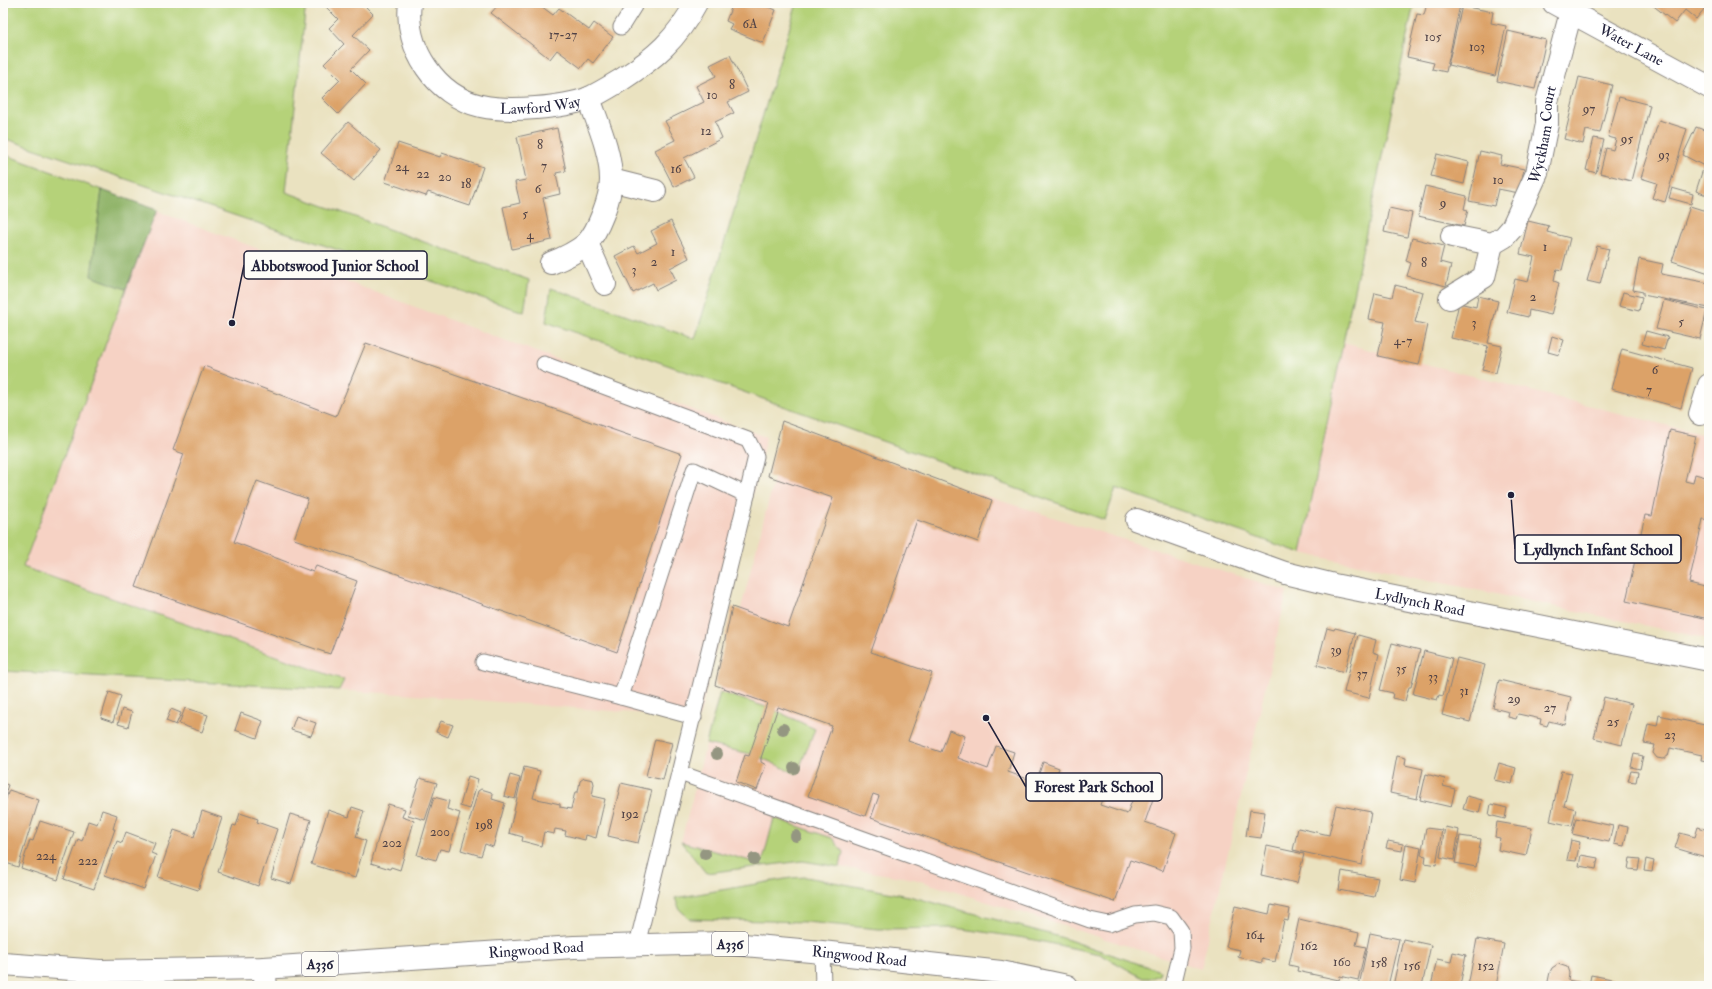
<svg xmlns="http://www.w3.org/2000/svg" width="1712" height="989" viewBox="0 0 1712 989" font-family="'IM FELL Double Pica',serif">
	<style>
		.built { fill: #f6d2c4 }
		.green { fill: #b5d279; stroke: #6c7a5a }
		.forest { fill: #90b469; stroke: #596b52 }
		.building { fill: #dca268 }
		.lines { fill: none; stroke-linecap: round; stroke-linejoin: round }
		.lane-casing { stroke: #86827e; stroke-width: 17 }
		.street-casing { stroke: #86827e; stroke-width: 24 }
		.secondary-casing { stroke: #86827e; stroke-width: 24 }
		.primary-casing { stroke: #86827e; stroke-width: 24 }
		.lane { stroke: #fff; stroke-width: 15 }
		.street { stroke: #fff; stroke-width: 22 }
		.secondary { stroke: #fff; stroke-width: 22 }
		.primary { stroke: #fff; stroke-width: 22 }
		.tree { fill: #949681 }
		.labels { text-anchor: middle; stroke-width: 3.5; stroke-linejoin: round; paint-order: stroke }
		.number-label { font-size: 13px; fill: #504246 }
		.shield { fill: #fdfcf7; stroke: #646373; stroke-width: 1 }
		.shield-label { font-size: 14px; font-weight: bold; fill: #22223b }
		.street-label { font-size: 15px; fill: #22223b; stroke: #fdfcf7 }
		.leader { fill: none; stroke: #22223b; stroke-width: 1.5 }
		.callout-dot { fill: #22223b; stroke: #fdfcf7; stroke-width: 1.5 }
		.callout { fill: #fdfcf7; stroke: #22223b; stroke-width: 1.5 }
		.callout-label { font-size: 16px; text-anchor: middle; font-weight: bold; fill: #22223b }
	</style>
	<rect width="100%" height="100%" fill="#fdfcf7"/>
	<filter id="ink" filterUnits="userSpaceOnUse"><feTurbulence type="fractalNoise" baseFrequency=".025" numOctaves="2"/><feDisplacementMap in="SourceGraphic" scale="8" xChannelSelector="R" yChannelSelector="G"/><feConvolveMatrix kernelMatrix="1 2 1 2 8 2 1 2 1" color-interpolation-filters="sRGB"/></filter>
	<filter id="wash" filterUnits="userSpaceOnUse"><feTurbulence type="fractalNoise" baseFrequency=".012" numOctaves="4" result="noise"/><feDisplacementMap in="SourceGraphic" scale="16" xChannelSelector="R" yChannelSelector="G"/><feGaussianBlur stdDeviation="0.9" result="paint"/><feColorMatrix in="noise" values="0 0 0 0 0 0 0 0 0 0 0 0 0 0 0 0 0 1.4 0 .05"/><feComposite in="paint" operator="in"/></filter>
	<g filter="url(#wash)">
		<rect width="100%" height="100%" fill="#eae2c0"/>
		<g class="built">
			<path d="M3,154L766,437L699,718L401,694L3,671Z"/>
			<path d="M1343,343L1709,436V639L1301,553Z"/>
			<path d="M786,433L1287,591L1218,897L1201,969L914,879L803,861L706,873L681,842Z"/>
		</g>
		<g class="green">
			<path d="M3,3H306L286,192L529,280L524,312L3,138Z"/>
			<path d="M797,3H1414L1343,343L1301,553L1116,488L1105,520L546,322L551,288L695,339Z"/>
			<path d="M3,154L102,190L91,276L126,289L23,567L344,680L339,690L3,671Z"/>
			<path d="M720,692L772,709L815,729L797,774L755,755L706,744Z"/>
			<path d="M774,818L832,838L843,852L840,867L803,861L706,873L681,842L758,863L763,860Z"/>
			<path d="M806,877L909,896L1060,937L1160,971L1159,975L1152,978H1143L1100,954L1025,938L955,928L879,929L806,922L690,919L680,910L675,898L791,878Z"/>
		</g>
		<path class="forest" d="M102,190L157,210L126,289L91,276Z"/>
		<g id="blocks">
			<g class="building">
				<path d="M322,3H362L373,14L353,35L369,50L351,69L366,84L338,114L322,98L340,80L324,64L344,44L329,28L338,19Z"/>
				<path d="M496,3H537L553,15L559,8L589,30L594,23L613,37L593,63L588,59L581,68L557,50L550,59L491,13L498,5Z"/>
				<path d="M733,3H758L776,10L763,43L729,29L732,24L726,21Z"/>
				<path d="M1427,3H1451L1460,5L1446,72L1432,69L1434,63L1407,57L1417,14L1424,15Z"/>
				<path d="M1650,3H1709L1696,19L1685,10L1675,23Z"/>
				<path d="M1462,6L1493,12L1491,23L1506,26L1495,76L1448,65Z"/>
				<path d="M1508,31L1546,40L1535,89L1497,81Z"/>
				<path d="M730,55L748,92L728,102L734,113L715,122L722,138L684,158L694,177L674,187L655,150L675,140L665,121L704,102L696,86L716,76L710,65Z"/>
				<path d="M1579,77L1612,85L1600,133L1586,130L1583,144L1564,139Z"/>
				<path d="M1619,97L1650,105L1631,181L1600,173L1606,148L1613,150L1616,139L1608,137Z"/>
				<path d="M1659,120L1687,129L1665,202L1652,198L1657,183L1641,178Z"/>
				<path d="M348,122L381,150L354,181L321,153Z"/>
				<path d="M1696,127L1709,132V196L1696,191L1704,166L1683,155Z"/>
				<path d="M557,128L566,171L556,173L560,194L543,198L552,240L512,249L503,207L520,203L515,182L526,180L517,137Z"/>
				<path d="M1594,138L1604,140L1596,173L1586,170Z"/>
				<path d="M398,143L440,157L442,153L483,167L470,206L428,192L426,196L385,182Z"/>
				<path d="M1480,151L1502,156L1500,164L1524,169L1519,193L1498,189L1494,206L1469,201Z"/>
				<path d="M1437,154L1469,162L1464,184L1431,176Z"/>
				<path d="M1425,186L1467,196L1464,209L1468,210L1464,226L1418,216Z"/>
				<path d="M1672,188L1693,194L1691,204L1669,198Z"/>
				<path d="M1690,206L1709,212V273L1672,261Z"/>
				<path d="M1389,208L1412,213L1407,237L1384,232Z"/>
				<path d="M671,221L689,258L670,268L676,280L656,290L653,283L633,293L615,256L634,246L638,253L657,243L651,231Z"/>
				<path d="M1528,221L1549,226L1547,232L1570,238L1562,270L1557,269L1555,275L1554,281L1559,283L1551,315L1529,310L1528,317L1507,312L1515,279L1528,282L1534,257L1520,254Z"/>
				<path d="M1412,238L1444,246L1440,262L1451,265L1446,286L1407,276L1411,263L1406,261Z"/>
				<path d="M1597,246L1609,249L1600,284L1587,281Z"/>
				<path d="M1639,259L1663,264L1661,274L1709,283V308L1643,295V292L1633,290Z"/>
				<path d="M1395,285L1423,292L1415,322L1428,325L1419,365L1378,356L1385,322L1369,319L1375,293L1392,297Z"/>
				<path d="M1623,292L1642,297L1639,311L1619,306Z"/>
				<path d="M1478,296L1498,301L1488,343L1502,346L1496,373L1482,370L1488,346L1451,338L1459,303L1476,307Z"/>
				<path d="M1664,300L1707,310L1700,339L1656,329Z"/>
				<path d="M1646,331L1668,337L1664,350L1642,344Z"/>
				<path d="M1552,336L1564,340L1559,355L1548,352Z"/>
				<path d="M366,343L682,454L617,652L358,560L294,539L308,499L257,481L234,542L313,572L316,566L357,581L330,654L136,587L184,454L173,450L204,366L336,416Z"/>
				<path d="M1622,349L1692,368L1681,408L1611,389Z"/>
				<path d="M782,421L992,500L978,542L917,520L871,652L932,673L908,741L941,752L949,730L965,736L958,758L988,769L996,746L1014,752L1008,772L1036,782L1043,762L1059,768L1052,788L1078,797L1085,778L1107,785L1100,805L1127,814L1135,793L1153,799L1145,822L1176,833L1163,871L1130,860L1115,902L871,818L879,796L873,794L865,816L808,796L832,726L778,707L761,758V762L766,765L757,790L736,782L745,755L749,756L767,703L715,685L732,607L788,627L833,498L768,476Z"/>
				<path d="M1670,430L1696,436L1685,481L1693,483L1695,474L1709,478V520L1703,519L1689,583L1709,588V619L1626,601L1645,515L1652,516Z"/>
				<path d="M1327,628L1334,630L1335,628L1355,633L1345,672L1317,665Z"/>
				<path d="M1358,635L1376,640L1373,652L1379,654L1369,698L1344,692Z"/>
				<path d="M1392,643L1420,650L1411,687H1409L1405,701L1392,698L1393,693L1380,690Z"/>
				<path d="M1424,651L1452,658L1443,696L1439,695L1437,700L1413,694Z"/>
				<path d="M1457,658L1485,665L1470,722L1442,715Z"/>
				<path d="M1499,680L1571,697L1565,725L1549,721L1547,726L1540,724L1541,719L1518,714L1516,719L1508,717L1509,712L1493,708Z"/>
				<path d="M109,692L121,696L113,722L101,718Z"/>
				<path d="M1604,697L1632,704L1622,745L1594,738Z"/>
				<path d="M185,708L208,715L202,732L179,724Z"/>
				<path d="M122,709L132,712L128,727L118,724Z"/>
				<path d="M171,709L181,713L176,725L166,721Z"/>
				<path d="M241,713L263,721L257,738L235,730Z"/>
				<path d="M1659,715L1709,726V761L1701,760L1702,755L1670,748L1668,756L1663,759L1657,758L1653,753L1655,745L1644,743L1648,724L1657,726Z"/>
				<path d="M296,716L316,723L311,736L291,730Z"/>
				<path d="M441,721L453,725L448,737L436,732Z"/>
				<path d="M655,739L672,743L663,780L646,776Z"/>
				<path d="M1634,754L1643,756L1640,769L1631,767Z"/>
				<path d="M1397,756L1406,758L1405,765L1423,769L1417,799L1390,793Z"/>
				<path d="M1499,763L1516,768L1512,784L1494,780Z"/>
				<path d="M524,767L540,771L533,798L560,804V807L571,809L575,792H578L580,781L584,778L593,780L594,784L592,796L605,799L596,838L586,835L585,840L565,835L566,831L555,829L554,834L544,832L541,846L522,841L523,837L509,833Z"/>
				<path d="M1561,771L1572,773L1564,806L1576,809L1572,826L1550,821Z"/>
				<path d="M1631,771L1638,772L1636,782L1628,781Z"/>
				<path d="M1426,774L1445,779L1443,786L1455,789L1451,807L1420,800Z"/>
				<path d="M510,775L520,778L515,799L504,796Z"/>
				<path d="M468,776L478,779L470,809L460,806Z"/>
				<path d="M420,778L437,783L425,820L408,815Z"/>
				<path d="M3,783L8,785L3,800Z"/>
				<path d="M621,783L652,790L638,843L608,836Z"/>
				<path d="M481,789L491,792L493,795L492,799L505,803L493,847L485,844L481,856L461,850L478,791Z"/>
				<path d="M9,790L39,800L18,867L3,862V807Z"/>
				<path d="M1467,796L1482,800L1479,813L1463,809Z"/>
				<path d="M434,797L449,801L447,809L460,813L449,851L440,849L436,860L417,855Z"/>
				<path d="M388,804L405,809L402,817L414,821L400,870L391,867L390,869L371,863Z"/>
				<path d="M1491,804L1507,808L1505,819L1489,815Z"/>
				<path d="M1336,805L1371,812L1362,865L1293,850L1298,828L1329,835Z"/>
				<path d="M352,807L364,811L356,837L366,841L355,878L311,864L328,810L349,817Z"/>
				<path d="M102,810L117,815L113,829H115L94,889L64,879L78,839L82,841L88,821L97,824Z"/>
				<path d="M1250,810L1265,812L1261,838L1246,836Z"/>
				<path d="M202,811L222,818L198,890L158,877L174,830L194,837Z"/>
				<path d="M240,813L258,819L257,822L277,829L258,886L218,872L233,825L236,826Z"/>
				<path d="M290,814L311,820L291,884L271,878Z"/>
				<path d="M1576,818L1613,826L1609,842L1572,834Z"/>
				<path d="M40,821L74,832L58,880L21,868L30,840L33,841Z"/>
				<path d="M1497,822L1532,828L1526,856L1498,850L1500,838L1495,837Z"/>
				<path d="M1618,825L1628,827L1624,846L1614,844Z"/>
				<path d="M1445,827L1459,830L1454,860L1440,857Z"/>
				<path d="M1698,827L1708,830L1705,840L1709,841V858L1675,848L1680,833L1695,837Z"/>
				<path d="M1426,828L1442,830L1436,865L1425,863L1426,856L1421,855Z"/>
				<path d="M126,832L155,843L151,853L156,855L144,889L105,875L117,841L122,843Z"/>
				<path d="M1460,836L1481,839L1476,867L1455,863Z"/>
				<path d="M1571,840L1580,842L1576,861L1567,860Z"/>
				<path d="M1388,841L1403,844L1402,851L1386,848Z"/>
				<path d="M1406,844L1421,847L1415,883L1400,880Z"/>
				<path d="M1267,846L1304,854L1297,883L1261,875Z"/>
				<path d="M1581,855L1598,858L1596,869L1579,866Z"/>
				<path d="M1630,858L1640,859L1638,870L1628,869Z"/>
				<path d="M1646,859L1654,861L1652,871L1644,870Z"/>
				<path d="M1342,871L1378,878L1374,897L1339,890Z"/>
				<path d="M1271,905L1290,909L1288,921L1284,920L1275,962L1262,959V963L1238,957L1240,950L1226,947L1235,906L1269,914Z"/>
				<path d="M1299,919L1359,933L1356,945L1366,947L1358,980L1340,976L1339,980L1297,971L1298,967L1289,965Z"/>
				<path d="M1370,933L1399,939L1388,986H1359Z"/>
				<path d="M1403,939L1431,945L1422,986H1393Z"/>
				<path d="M1477,939L1504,944L1496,986H1468Z"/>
				<path d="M1453,952L1466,955L1460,986H1431L1437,959L1451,962Z"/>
				<path d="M1558,964L1567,967L1569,973L1568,980L1582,983L1581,986H1547L1550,972L1552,968Z"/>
				<path d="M1591,975L1617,980L1616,986H1589Z"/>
			</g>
		</g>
	</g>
	<g filter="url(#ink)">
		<use href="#blocks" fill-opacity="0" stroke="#86827e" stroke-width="1"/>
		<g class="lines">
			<defs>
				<g id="lane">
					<path d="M621,27L636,3"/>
					<path d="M544,364L748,440L756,456L747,495"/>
					<path d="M483,662L621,697L694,717"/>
					<path d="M621,697L694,470L747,495L637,945"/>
					<path d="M680,773L1090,920L1109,924L1135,915L1154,913L1171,917L1181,931L1182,948L1173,986"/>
					<path d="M822,952L823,986"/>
				</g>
				<g id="street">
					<path id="s1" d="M410,3C404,48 436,96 481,106C509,112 563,108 589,98C600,93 611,86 621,80C655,58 677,39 696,3"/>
					<path d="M611,180L655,191"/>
					<path id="s2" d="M1452,236L1492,244L1504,237L1512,228L1537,173L1547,124V102L1571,12"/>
					<path d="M587,243L605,284"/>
					<path d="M551,263C564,258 575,253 586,244C598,232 611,197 611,180C611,152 598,124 589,98"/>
					<path d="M1450,298L1484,277L1492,244"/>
					<path d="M1700,414L1709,385"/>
					<path id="s3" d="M1137,520L1285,573L1334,585L1709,660"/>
					<path d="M264,968L266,986"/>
				</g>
				<g id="secondary">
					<path id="s4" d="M1554,3L1709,87"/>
				</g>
				<g id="primary">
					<path id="s5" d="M3,964L100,971L264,968L574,947L722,943L822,952L1001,972L1067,986"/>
				</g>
			</defs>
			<use href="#lane" class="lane-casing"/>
			<use href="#street" class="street-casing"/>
			<use href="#secondary" class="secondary-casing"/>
			<use href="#primary" class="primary-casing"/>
			<use href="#lane" class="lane"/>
			<use href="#street" class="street"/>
			<use href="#secondary" class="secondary"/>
			<use href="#primary" class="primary"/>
		</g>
		<g class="tree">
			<circle cx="783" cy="729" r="6"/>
			<circle cx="717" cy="754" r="6"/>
			<circle cx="794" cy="768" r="6"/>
			<circle cx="796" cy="836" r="6"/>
			<circle cx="705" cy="854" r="6"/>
			<circle cx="754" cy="859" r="6"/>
		</g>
	</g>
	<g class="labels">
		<g class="number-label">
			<text x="750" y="28">6A</text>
			<text x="563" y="39">17-27</text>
			<text x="1433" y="41">105</text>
			<text x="1477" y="51">103</text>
			<text x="732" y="89">8</text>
			<text x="712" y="99">10</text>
			<text x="1589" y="113">97</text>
			<text x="706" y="135">12</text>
			<text x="1627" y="143">95</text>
			<text x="540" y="149">8</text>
			<text x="1664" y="159">93</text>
			<text x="544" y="170">7</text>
			<text x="402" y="171">24</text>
			<text x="676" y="173">16</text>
			<text x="423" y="178">22</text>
			<text x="445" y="181">20</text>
			<text x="1498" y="184">10</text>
			<text x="466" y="188">18</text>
			<text x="538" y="193">6</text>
			<text x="1443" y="207">9</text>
			<text x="525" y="218">5</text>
			<text x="530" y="239">4</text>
			<text x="1545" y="251">1</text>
			<text x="673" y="256">1</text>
			<text x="654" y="266">2</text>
			<text x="1424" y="267">8</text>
			<text x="634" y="274">3</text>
			<text x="1533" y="301">2</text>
			<text x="1681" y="326">5</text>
			<text x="1474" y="327">3</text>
			<text x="1403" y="345">4-7</text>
			<text x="1655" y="374">6</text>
			<text x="1649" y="394">7</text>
			<text x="1336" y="654">39</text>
			<text x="1401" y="673">35</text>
			<text x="1362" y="678">37</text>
			<text x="1433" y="681">33</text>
			<text x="1464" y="695">31</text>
			<text x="1514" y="703">29</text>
			<text x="1550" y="712">27</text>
			<text x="1613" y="726">25</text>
			<text x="1670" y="739">23</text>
			<text x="630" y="818">192</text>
			<text x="484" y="829">198</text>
			<text x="440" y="836">200</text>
			<text x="392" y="847">202</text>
			<text x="46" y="860">224</text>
			<text x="88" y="865">222</text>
			<text x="1255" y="939">164</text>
			<text x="1309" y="950">162</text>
			<text x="1342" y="966">160</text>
			<text x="1379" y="967">158</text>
			<text x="1412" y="970">156</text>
			<text x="1486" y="970">152</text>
		</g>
		<g class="shield">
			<rect x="712" y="932" width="36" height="24" rx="3"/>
			<rect x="302" y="952" width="36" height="24" rx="3"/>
		</g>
		<g class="shield-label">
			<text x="730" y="949">A336</text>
			<text x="320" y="969">A336</text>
		</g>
		<g class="street-label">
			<text dy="5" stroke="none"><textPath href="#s4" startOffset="88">Water Lane</textPath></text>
			<text dy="5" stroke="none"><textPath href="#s1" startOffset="196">Lawford Way</textPath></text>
			<text dy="5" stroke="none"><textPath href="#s2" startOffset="166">Wyckham Court</textPath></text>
			<text dy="5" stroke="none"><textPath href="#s3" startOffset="295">Lydlynch Road</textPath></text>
			<text dy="5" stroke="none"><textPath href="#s5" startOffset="534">Ringwood Road</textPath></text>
			<text dy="5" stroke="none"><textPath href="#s5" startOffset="858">Ringwood Road</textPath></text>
		</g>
	</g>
	<path class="leader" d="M232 323L244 265M1511 495L1515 549M986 718L1026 787"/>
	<g class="callout-dot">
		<circle cx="232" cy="323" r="4"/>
		<circle cx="1511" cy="495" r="4"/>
		<circle cx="986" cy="718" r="4"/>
	</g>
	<g class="callout">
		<rect x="244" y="251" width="183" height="28" rx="4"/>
		<rect x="1515" y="535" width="166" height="28" rx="4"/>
		<rect x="1026" y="773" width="136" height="28" rx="4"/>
	</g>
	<g class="callout-label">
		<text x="335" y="271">Abbotswood Junior School</text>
		<text x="1598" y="555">Lydlynch Infant School</text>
		<text x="1094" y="792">Forest Park School</text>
	</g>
	<rect width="1712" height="989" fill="none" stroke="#fdfcf7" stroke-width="16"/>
</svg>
